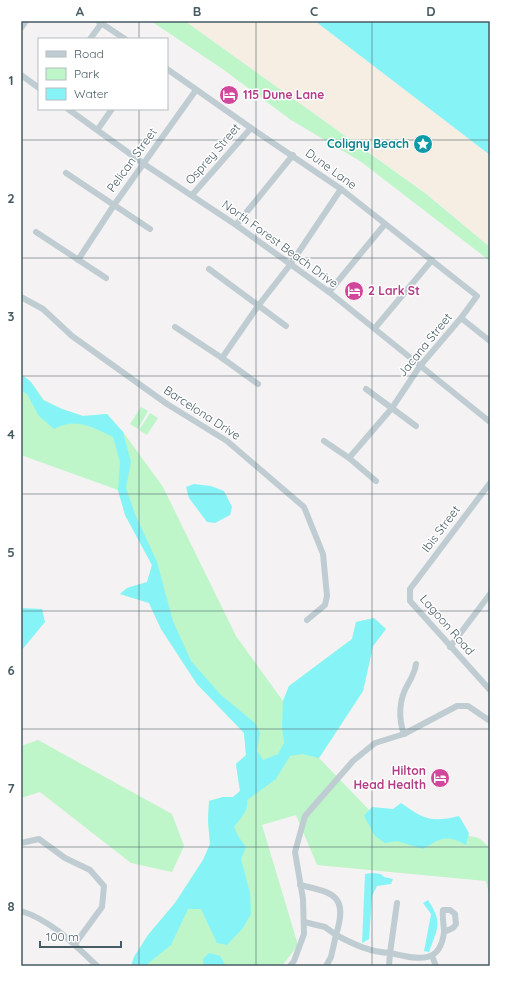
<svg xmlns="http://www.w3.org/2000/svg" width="511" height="987" viewBox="0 0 511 987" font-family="Quicksand,sans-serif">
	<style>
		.green { fill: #bef5c9 }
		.sand { fill: #f6ede3 }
		.water { fill: #86f4f7 }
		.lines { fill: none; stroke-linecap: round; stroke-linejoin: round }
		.minor { stroke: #bfcdd3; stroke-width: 6 }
		.grid { fill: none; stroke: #475b63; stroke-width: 1; stroke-opacity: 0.55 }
		.labels { text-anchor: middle; stroke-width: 3; stroke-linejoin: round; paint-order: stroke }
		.hotel-label { font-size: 12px; font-weight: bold; fill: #b23c85; stroke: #fff; text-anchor: start }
		.culture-label { font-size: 12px; font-weight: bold; fill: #0d838f; stroke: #fff; text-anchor: end }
		.street-label { font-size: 12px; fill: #475b63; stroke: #fff }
		.neatline { fill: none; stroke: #475b63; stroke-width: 1.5 }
		.grid-label { font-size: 13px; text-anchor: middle; font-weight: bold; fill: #475b63 }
	</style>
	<rect width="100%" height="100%" fill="#f5f2f3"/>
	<g class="green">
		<path d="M151,21H185L425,193L490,247V261L360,161L291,120L224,70Z"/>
		<path d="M21,374L31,382L44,400L62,409L83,416L107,414L123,432L163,487L236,636L283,701L289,686L352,639L356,622L374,618L386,629L373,646L363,691L319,758L374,815L479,838L490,848V897L486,881L317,865L296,815L262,825L298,945L282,966H131L134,957L148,935L175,903L203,860L210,844L208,821L209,801L223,797H233L240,791L236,764L246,755L244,733L197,684L161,629L149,603L120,594L127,588L147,582L152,565L125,515L118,490L21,455Z"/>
		<path d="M141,407L148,411L138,429L130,424Z"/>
		<path d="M150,413L158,418L147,435L139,430Z"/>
		<path d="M38,740L172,814L184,846L172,872L131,863L40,792L21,798V746Z"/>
	</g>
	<path class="sand" d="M185,21H401L490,95V247L425,192Z"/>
	<g class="water">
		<path d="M315,21H490V155Z"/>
		<path d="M21,374L31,382L43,400L62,409L83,416L107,414L123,432L131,462L126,488L135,514L157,562L173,621L191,661L221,695L255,723L260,733L257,751L263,760L278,754L284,743L282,726L283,701L289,686L352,639L356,622L374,618L386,629L373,646L363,691L319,758L302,754L290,756L276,779L247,800C249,811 240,819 234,827L238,836L246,847L241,859L250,893L251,914L243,928L227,945L217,943L201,909H188L171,945L145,966H131L134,957L148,935L175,903L203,860L210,844L208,821L209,801L223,797H233L240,791L236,764L246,755L244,733L197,684L161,629L149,603L120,594L127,588L147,582L152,565L125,515L118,490L120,462L113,437C92,427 76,417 54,429L39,416L27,394L21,390Z"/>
		<path d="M194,484L211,486L224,491L232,507L230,515L215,523L207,522L189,498L186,487Z"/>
		<path d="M21,608L42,609L45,622L21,651Z"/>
		<path d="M401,803C424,819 430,823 459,816L469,833L466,845C446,834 441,838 423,849L397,841L385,843L375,836L364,816L372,807L393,809Z"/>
		<path d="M372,873L381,874L384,877L393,879L391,884L377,886L372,896L369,939L362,943L365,874Z"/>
		<path d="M428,900C443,923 438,927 429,952L424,951L431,914L423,903Z"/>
		<path d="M209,953L220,956L226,966H204L203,959Z"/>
	</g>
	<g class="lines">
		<g class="minor">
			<path d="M98,21L125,39"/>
			<path d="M21,28L26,21"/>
			<path d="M90,39L101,24"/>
			<path d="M167,69L251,128L341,189L477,296L461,318L420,366L392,408L349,458"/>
			<path d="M21,75L39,88"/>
			<path d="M68,109L144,164L236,225L329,292L490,422"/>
			<path d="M98,129L112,109"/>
			<path d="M66,173L150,229"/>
			<path d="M192,195L251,128"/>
			<path d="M236,225L293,155"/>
			<path d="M36,232L106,278"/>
			<path d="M78,260L114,205L196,90"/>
			<path d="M209,269L286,326"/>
			<path d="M329,292L385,224"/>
			<path d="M21,297L43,309L72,336L167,404L227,441L304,507L323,554L327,596L325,605L307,620"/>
			<path d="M461,318L490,341"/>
			<path d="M175,327L222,358L258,384"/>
			<path d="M375,328L432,260"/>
			<path d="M222,358L258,306L290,265L341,189"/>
			<path d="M366,389L416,426"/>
			<path d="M324,441L349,458L376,481"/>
			<path d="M490,483L410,589V601L490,690"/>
			<path d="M450,647L490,594"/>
			<path d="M404,734C398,718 399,699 408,684C412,677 415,672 416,664"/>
			<path d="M21,843L39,839L65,858L90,870L104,886L102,907L75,944"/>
			<path d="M300,885C335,893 348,896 336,935C355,945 370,952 390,953L389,966"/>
			<path d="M397,903L390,953C415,958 440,967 444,932C444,925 442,917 443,910H450L455,914L456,924L453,928L444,932"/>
			<path d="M21,911C51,920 75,945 97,966"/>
			<path d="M304,922L325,927L336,935L331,957L326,966"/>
			<path d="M432,956L436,966"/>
			<path d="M290,966L294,961L304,934L303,899L295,852L305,816L353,761L375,743L404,734L457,706H468L490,721"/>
		</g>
	</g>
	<path class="grid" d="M139,21V39M256,21V966M372,21V966M139,109V966M21,140H490M21,258H490M21,376H490M21,494H490M21,611H490M21,729H490M21,847H490"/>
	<defs>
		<symbol id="hotel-disc" viewBox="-11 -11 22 22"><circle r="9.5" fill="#d1479c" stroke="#fff"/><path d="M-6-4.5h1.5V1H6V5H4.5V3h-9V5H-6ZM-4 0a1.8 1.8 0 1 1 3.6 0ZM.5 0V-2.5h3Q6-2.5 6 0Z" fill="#fff"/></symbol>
		<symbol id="sight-disc" viewBox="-11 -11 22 22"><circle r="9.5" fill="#0f9aa8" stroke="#fff"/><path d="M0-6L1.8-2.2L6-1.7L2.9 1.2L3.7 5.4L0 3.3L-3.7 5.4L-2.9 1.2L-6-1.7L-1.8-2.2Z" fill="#fff"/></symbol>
	</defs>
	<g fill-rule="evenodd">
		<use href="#hotel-disc" x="218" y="84" width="22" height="22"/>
		<use href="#sight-disc" x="412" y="133" width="22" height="22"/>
		<use href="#hotel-disc" x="343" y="280" width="22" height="22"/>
		<use href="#hotel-disc" x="429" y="767" width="22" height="22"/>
	</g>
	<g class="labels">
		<g class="hotel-label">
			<text x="243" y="99">115 Dune Lane</text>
			<text x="368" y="295">2 Lark St</text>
			<text x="426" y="775" text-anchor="end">Hilton<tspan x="426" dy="14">Head Health</tspan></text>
		</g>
		<g class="culture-label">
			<text x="409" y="148">Coligny Beach</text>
		</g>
		<g class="street-label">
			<text transform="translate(213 154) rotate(-49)" y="4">Osprey Street</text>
			<text transform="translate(132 160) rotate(-54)" y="4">Pelican Street</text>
			<text transform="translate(331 169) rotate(36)" y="4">Dune Lane</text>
			<text transform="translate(280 244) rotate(36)" y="4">North Forest Beach Drive</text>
			<text transform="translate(425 345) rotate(-51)" y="4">Jacana Street</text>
			<text transform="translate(202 413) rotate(33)" y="4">Barcelona Drive</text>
			<text transform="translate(441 529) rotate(-53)" y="4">Ibis Street</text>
			<text transform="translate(447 625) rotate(49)" y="4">Lagoon Road</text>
		</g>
	</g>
	<rect width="511" height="987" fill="none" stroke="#ffffff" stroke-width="44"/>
	<rect x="38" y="38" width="130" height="72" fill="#ffffff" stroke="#b5bdc1"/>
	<rect x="46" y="51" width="20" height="6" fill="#bfcdd3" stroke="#b5bdc1"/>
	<text x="74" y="58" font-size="12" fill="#475b63">Road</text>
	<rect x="46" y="68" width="20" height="12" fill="#bef5c9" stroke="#b5bdc1"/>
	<text x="74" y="78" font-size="12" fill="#475b63">Park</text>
	<rect x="46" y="88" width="20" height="12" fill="#86f4f7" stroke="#b5bdc1"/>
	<text x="74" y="98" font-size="12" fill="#475b63">Water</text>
	<path d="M40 941v6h81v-6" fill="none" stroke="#475b63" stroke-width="2"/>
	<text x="46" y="941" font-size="12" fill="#475b63" stroke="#ffffff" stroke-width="3" paint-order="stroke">100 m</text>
	<rect x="22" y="22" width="467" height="943" class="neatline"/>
	<g class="grid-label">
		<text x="80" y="16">A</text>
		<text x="197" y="16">B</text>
		<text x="314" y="16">C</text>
		<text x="431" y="16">D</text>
		<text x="11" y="85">1</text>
		<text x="11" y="203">2</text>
		<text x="11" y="321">3</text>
		<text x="11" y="439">4</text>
		<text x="11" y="557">5</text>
		<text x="11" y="675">6</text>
		<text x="11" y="793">7</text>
		<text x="11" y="911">8</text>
	</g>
</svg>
